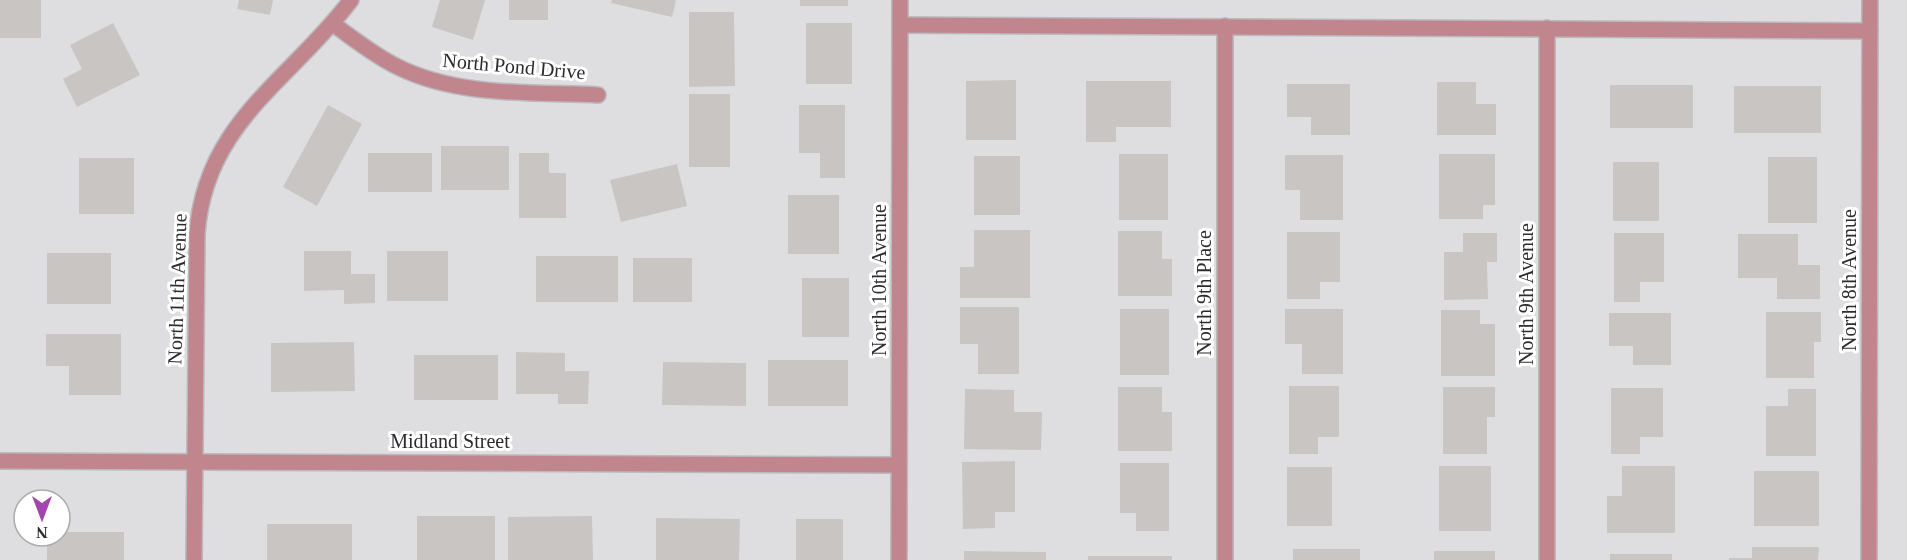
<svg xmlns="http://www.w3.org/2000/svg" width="1907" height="560" viewBox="0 0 1907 560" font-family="'Times New Roman',serif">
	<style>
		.building { fill: #c9c5c3 }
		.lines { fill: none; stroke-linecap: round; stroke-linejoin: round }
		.minor-casing { stroke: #bababd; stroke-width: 18 }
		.minor { stroke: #c1858e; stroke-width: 15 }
		.labels { text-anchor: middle; stroke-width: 6; stroke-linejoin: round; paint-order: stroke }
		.street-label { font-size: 20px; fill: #2c2c2d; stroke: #fff }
	</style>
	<rect width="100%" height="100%" fill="#dedee1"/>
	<g class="building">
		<rect x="0" y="0" width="41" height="38"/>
		<path d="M239,0H273L270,15L237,9Z"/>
		<path d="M440,0H485L473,40L432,27Z"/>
		<rect x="509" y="0" width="39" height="20"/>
		<path d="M612,0H676L672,17L611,3Z"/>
		<rect x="800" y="0" width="48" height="6"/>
		<path d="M689,12H734L735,86L689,87Z"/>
		<path d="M113,23L140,75L77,107L63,79L82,69L70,45Z"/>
		<rect x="806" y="23" width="46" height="61"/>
		<path d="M1016,80V140H966V81Z"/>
		<path d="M1086,81H1171V127H1116V142H1086Z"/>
		<path d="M1437,82H1476V104H1496V135H1437Z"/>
		<path d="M1287,84H1350V135H1311V117H1287Z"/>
		<rect x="1610" y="85" width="83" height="43"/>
		<rect x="1734" y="86" width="87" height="47"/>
		<rect x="689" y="94" width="41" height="73"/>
		<path d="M328,105L362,124L317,206L283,187Z"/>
		<path d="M799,105H845V178H820V153H799Z"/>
		<rect x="441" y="146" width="68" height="44"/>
		<rect x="368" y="153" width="64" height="39"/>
		<path d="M519,153H549V173H566V218H519Z"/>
		<rect x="1119" y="154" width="49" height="66"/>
		<path d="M1439,154H1495V205H1483V219H1439Z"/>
		<path d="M1285,155H1343V220H1300V190H1285Z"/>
		<rect x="974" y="156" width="46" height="59"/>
		<rect x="1768" y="157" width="49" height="66"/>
		<rect x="79" y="158" width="55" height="56"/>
		<rect x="1613" y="162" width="46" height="59"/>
		<path d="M677,164L687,206L621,222L610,180Z"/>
		<rect x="788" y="195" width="51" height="59"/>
		<path d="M974,230H1030V298H960V267H974Z"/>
		<path d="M1118,231H1162V259H1172V296H1118Z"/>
		<path d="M1287,232H1340V282H1320V299H1287Z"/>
		<path d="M1463,233H1497V262H1487L1488,299L1444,300V252H1463Z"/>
		<path d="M1614,233H1664V282H1640V302H1614Z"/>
		<path d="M1738,234H1798V265H1820V299H1777V278H1738Z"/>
		<path d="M304,251H351V274H375V303L344,304V290L304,291Z"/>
		<rect x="387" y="251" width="61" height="50"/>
		<rect x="47" y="253" width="64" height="51"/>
		<rect x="536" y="256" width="82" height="46"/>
		<rect x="633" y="258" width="59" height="44"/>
		<rect x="802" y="278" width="47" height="59"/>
		<path d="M960,307H1019V374H978V344H960Z"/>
		<rect x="1120" y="309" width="49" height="66"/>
		<path d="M1285,309H1343V374H1302V344H1285Z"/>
		<path d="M1441,310H1480V324H1495V376H1441Z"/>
		<path d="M1766,312H1821V342H1814V378H1766Z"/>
		<path d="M1609,313H1671V365H1633V346H1609Z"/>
		<path d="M46,334H121V395H69V366H46Z"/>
		<path d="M354,342L355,391L271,392V343Z"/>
		<path d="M516,352L565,353V371H589L588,404H558V394H516Z"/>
		<rect x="414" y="355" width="84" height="45"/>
		<rect x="768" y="360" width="80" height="46"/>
		<path d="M663,362L746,363V406L662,405Z"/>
		<path d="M1289,386H1339V437H1318V454H1289Z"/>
		<path d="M1118,387H1162V412H1172V451H1118Z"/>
		<path d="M1443,387H1495V417H1487V454H1443Z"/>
		<path d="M1611,388H1663V437H1640V454H1611Z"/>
		<path d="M965,389L1014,390V412H1042L1041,450L964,449Z"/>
		<path d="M1788,389H1816V456H1766V406H1788Z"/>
		<path d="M1015,461V512H995V528L963,529L962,462Z"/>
		<path d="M1120,463H1169V531H1136V513H1120Z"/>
		<rect x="1439" y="466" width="52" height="65"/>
		<path d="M1622,466H1675V533H1607V496H1622Z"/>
		<rect x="1287" y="467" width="45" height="59"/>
		<rect x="1754" y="471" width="65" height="55"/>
		<rect x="417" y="516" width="78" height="44"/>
		<path d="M592,516L593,560H508V517Z"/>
		<path d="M656,518L740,519L739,560H656Z"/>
		<rect x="796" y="519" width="47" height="41"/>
		<rect x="267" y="524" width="85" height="36"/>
		<path d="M60,532H124V560H47V536H60Z"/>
		<path d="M1752,547H1819L1818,560H1729V558H1752Z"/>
		<rect x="1293" y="549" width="67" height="11"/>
		<path d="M964,551L1046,552V560H964Z"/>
		<rect x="1434" y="551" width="61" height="9"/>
		<rect x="1610" y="554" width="62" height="6"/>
		<rect x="1088" y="556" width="84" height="4"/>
	</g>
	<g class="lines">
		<defs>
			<g id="minor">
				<path d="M333,24C354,39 375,56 398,67C458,97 533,92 598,95"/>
				<path d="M900,25L1870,31"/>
				<path d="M1547,28V560"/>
				<path d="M0,461L899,465"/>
				<path d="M194,560L197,235C204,123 291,80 351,0"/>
				<path d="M899,560L900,0"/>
				<path d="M1225,560V26"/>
				<path d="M1869,560L1870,0"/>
			</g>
		</defs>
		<use href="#minor" class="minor-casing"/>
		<use href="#minor" class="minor"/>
	</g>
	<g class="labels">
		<g class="street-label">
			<text transform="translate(514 66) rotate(5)" y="7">North Pond Drive</text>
			<text transform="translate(879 280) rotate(-90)" y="7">North 10th Avenue</text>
			<text transform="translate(1849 280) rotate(-90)" y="7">North 8th Avenue</text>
			<text transform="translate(177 289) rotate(-88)" y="7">North 11th Avenue</text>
			<text transform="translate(1204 293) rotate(-90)" y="7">North 9th Place</text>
			<text transform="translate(1526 294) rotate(-90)" y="7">North 9th Avenue</text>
			<text x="450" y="448">Midland Street</text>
		</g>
	</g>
	<g transform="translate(42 518) rotate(180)"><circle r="28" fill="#ffffff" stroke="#ababab" stroke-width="1.5"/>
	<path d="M0-4.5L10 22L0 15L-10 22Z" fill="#a345ae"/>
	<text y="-9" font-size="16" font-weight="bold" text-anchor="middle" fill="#2c2c2d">N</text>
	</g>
</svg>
